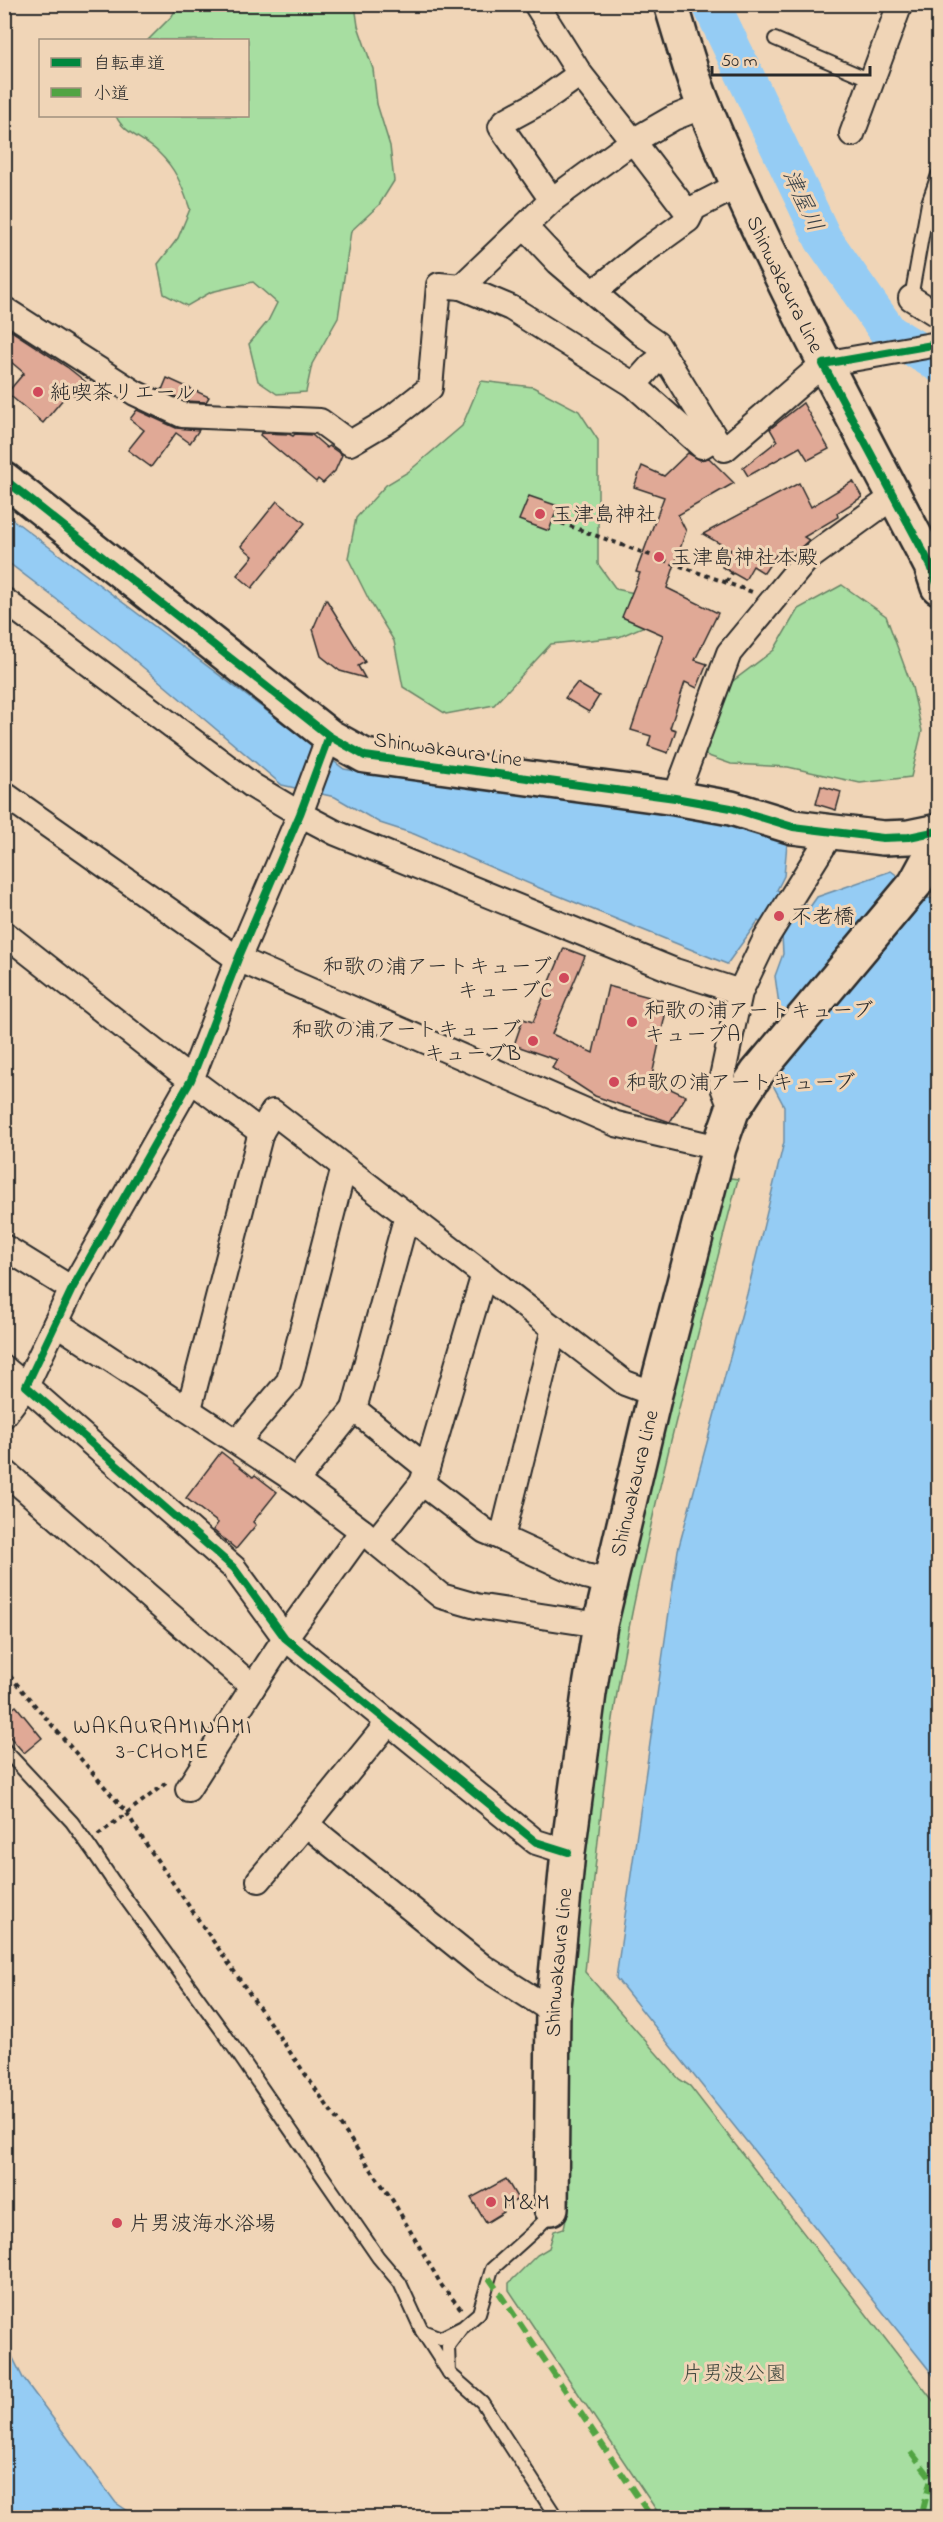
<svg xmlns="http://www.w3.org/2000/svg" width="943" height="2522" viewBox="0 0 943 2522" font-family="'Indie Flower','Klee One',sans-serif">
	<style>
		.green { fill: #a7dea1; stroke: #698466; stroke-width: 1.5 }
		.water { fill: #95ccf4; stroke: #6b8ca4; stroke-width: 1.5 }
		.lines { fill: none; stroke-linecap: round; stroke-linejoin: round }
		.river { stroke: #95ccf4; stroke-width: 38 }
		.building { fill: #e0a996; stroke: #2b2b2b; stroke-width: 1.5 }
		.lane-casing { stroke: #2b2b2b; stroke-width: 16 }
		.street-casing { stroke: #2b2b2b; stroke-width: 28 }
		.secondary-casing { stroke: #2b2b2b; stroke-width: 38 }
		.path { stroke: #2b2b2b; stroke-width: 4; stroke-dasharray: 4.5 4.5; stroke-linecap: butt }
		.lane { stroke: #f0d5b7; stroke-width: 12 }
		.street { stroke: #f0d5b7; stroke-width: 24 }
		.secondary { stroke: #f0d5b7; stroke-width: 33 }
		.quiet { stroke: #51a443; stroke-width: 6; stroke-dasharray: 12 6; stroke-linecap: butt }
		.cycleway-casing { stroke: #f0d5b7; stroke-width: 11 }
		.cycleway { stroke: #00873e; stroke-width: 8 }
		.poi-dot { fill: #d1495b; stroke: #f0d5b7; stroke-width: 2 }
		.labels { text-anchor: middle; stroke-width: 6; stroke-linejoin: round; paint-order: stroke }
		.street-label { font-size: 21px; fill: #2b2b2b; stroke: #f0d5b7 }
		.poi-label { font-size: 21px; fill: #2b2b2b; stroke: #f0d5b7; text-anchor: start }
		.park-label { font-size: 21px; fill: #3e463d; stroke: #f0d5b7 }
		.water-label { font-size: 22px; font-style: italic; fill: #3b4349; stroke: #f0d5b7 }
		.neighbourhood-label { font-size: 22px; letter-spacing: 1.5px; fill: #2b2b2b; stroke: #f0d5b7 }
	</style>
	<rect width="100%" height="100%" fill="#f0d5b7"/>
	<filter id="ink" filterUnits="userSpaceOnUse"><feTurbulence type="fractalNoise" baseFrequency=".0167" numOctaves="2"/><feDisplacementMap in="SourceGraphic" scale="12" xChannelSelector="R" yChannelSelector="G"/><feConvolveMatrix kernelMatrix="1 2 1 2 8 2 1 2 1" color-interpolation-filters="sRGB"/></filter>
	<g filter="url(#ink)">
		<g class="green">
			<path d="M178,5H355L358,26L373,69L377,104L390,146L394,181L379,205L351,231L338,318L312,364L306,392L277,394L258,381L249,344L268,321L277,303L253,282L211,292L187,306L164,294L158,264L178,238L190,209C182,186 177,170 158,152C145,139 123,133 116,116H248V40H148L172,16Z"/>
			<path d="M481,381L533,387L579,411L598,440V564L616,589L648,596L661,619L619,637L551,644L494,705L446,714L403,687L394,641L369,600L348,558L356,518L386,485L408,472L462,426Z"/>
			<path d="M842,585L886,616L912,687L922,731L911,777L860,783L788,767L731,764L700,753L721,690L774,650L798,609Z"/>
			<path d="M723,1177L738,1179C699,1331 657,1484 627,1638C605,1748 596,1860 585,1972L679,2079L690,2086L938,2407V2517H661L509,2290V2283L537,2255L549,2248L554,2231L564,2228L570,2200L564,2197L567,1972L605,1692L626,1580Z"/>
		</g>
		<g class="water">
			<path d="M4,513L344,769C438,786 533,789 627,803C681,811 735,827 787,843L784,876L777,890L810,907L817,897L891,871L928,898L938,900V2381L616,1978L678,1550L747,1294L784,1142V1106L774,1087L783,1033L775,976L783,954L782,935L758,921L727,964L537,887L414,834L380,823L335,797L282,785L118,646L5,560Z"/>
			<path d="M4,2340L23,2378L116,2503L137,2517H5Z"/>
		</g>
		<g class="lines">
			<path class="river" d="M711,4L823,239L889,333L938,363"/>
		</g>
		<g class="building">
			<path d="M4,326L67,367L86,382L74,395L69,392L43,423L7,393L24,373L4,356Z"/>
			<path d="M167,378L209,397L206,402L185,401L162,390Z"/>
			<path d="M803,403L829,449L808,460L800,447L748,476L743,468L777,441L770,429Z"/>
			<path d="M137,410L176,428L199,430L190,443L176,433L151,467L128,450L144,430L130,419Z"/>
			<path d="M261,433L289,434L293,436L295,434L312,435L327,448L329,446L342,455L335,471L323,483L318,479L316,482L260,435Z"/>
			<path d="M688,453L700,460L709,458L734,483L678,515L686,531L667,588L718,613L695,660L707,664L697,688L685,682L670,728L676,730L668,753L648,746L651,736L631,730L663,635L622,617L640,573L636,572L664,497L634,487L642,466L664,476Z"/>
			<path d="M853,481L862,497L837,513L838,517L804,537L809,540L789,558L778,552L764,573L753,566L745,580L722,567L731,550L703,534L799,483L811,507Z"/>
			<path d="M529,496L558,506L549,531L519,520Z"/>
			<path d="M277,501L305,523L252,588L237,575L253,556L241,546Z"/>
			<path d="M326,599L365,662L358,666L365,678L340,671L321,656L313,629Z"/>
			<path d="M577,683L599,696L589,712L565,698Z"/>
			<path d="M821,786L841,792L836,810L816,804Z"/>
			<path d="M564,948L585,956L552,1034L593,1053L608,986L668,1002L651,1080L686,1096L670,1122L595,1096L552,1068L557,1060L514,1045L523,1019L533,1022Z"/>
			<path d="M221,1452L253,1477L255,1475L277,1492L253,1522L256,1525L236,1549L213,1530L218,1523L186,1498Z"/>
			<path d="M16,1706L42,1738L24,1753L4,1730V1715Z"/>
			<path d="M506,2179L518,2199L502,2209L504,2212L486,2223L471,2198Z"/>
		</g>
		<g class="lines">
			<defs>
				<g id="lane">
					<path d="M775,39L871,80"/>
					<path d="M911,298L928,203L938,175"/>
					<path d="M4,1749L72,1822L92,1850L113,1881L226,2036L378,2257L400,2283L422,2331"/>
					<path d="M460,2330L448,2346L449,2373L482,2402L557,2518"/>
					<path d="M449,2373L422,2331L441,2338L463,2327L479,2313L492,2269L532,2233L543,2222L550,2209"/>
				</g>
				<g id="street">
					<path d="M536,4L580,74L633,141L673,118L704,106"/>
					<path d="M852,134L900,4"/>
					<path d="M552,200L501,127L505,121L542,101L580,74"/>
					<path d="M525,227L558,262L641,333L657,344L715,438L725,449L823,364L938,344"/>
					<path d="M461,287L511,308L634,385L702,446L715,438"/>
					<path d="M594,292L645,251L688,220L694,208L739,185"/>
					<path d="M911,298L938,315"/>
					<path d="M4,309L135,393L182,415L320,421L350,443L389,420L430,388L439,285L461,287L552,200L633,141L685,209L694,208"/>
					<path d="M634,385L651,366L664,356"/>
					<path d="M4,600L253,786L300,814L336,833L675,971L740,992L765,940L832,832"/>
					<path d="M329,736L300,814L238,959L191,1080L72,1289L26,1386L234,1568L285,1638L536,1842L568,1852"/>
					<path d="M4,794L238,959L616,1124L719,1148"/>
					<path d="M675,798L729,653L805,561L894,496"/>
					<path d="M4,933L191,1080L261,1132L273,1112L625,1383L655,1394"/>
					<path d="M732,1111L721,1082L740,992"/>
					<path d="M407,1215L354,1409L427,1468L422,1483L485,1531L502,1538"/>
					<path d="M4,1247L72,1289"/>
					<path d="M56,1323L296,1481L354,1409"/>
					<path d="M554,1328L502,1538L585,1576L611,1582"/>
					<path d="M4,1368L26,1386L4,1415"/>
					<path d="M189,1409L261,1132"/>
					<path d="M238,1441L289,1381L344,1167"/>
					<path d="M427,1468L484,1274"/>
					<path d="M4,1471L253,1687L285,1638L362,1531L296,1481"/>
					<path d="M362,1531L441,1596L476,1606L600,1625"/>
					<path d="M375,1542L422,1483"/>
					<path d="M388,1723L306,1824L483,1967L543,2005L553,2006"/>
					<path d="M188,1789L253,1687"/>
					<path d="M259,1880L306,1824"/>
				</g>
				<g id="secondary">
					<path id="s1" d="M671,4C682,39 691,75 705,108C770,266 852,415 931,566L938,587"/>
					<path d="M4,479L329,736L365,756L675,798L731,808L793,827L883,838L909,837L938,831"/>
					<path id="s2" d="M551,2208L553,2006L568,1852L589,1693L600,1625L655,1394L719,1148L732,1111L757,1073L915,884L933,851L934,833"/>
				</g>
			</defs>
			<use href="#lane" class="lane-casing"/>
			<use href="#street" class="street-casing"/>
			<use href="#secondary" class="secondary-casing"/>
			<g class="path">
				<path d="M553,520L752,592"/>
				<path d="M726,582L732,573"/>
				<path d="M4,1669L127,1813L146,1844L393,2201L442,2286L461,2309"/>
				<path d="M4,1798L7,1801L4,1803"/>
				<path d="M98,1835L166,1783"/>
			</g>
			<use href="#lane" class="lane"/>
			<use href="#street" class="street"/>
			<use href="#secondary" class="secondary"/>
			<g class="quiet">
				<path d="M489,2278L652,2518"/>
				<path d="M911,2452L931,2478L921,2518"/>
			</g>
			<defs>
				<g id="cycleway">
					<path d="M938,344L823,364L931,566L938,587"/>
					<path d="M4,479L329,736L365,756L675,798L731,808L793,827L883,838L909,837L938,831"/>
					<path d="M329,736L300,814L238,959L191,1080L72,1289L26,1386L234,1568L285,1638L536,1842L568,1852"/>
				</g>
			</defs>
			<use href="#cycleway" class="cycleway-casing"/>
			<use href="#cycleway" class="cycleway"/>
		</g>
	</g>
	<g class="poi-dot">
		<circle cx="38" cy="392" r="6"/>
		<circle cx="540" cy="514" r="6"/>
		<circle cx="659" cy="557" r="6"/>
		<circle cx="779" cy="916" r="6"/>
		<circle cx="564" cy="978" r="6"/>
		<circle cx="632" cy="1022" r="6"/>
		<circle cx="533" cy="1041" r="6"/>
		<circle cx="614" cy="1082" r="6"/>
		<circle cx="491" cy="2202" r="6"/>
		<circle cx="117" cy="2223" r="6"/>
	</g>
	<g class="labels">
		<g class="street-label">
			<text dy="7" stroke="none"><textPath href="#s1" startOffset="303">Shinwakaura Line</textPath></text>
			<text transform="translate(448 749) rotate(8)" y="7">Shinwakaura Line</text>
			<text dy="7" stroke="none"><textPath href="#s2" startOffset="732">Shinwakaura Line</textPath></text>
			<text dy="7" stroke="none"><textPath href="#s2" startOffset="246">Shinwakaura Line</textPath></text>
		</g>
		<g class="poi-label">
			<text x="50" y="399">純喫茶リエール</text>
			<text x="552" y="521">玉津島神社</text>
			<text x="671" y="564">玉津島神社本殿</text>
			<text x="791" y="923">不老橋</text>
			<text x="552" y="973" text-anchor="end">和歌の浦アートキューブ<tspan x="552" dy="24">キューブC</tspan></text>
			<text x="644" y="1017">和歌の浦アートキューブ<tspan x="644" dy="24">キューブA</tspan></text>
			<text x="521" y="1036" text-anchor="end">和歌の浦アートキューブ<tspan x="521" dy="24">キューブB</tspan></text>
			<text x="626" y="1089">和歌の浦アートキューブ</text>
			<text x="503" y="2209">M＆M</text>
			<text x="129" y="2230">片男波海水浴場</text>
		</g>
		<g class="park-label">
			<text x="734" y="2380">片男波公園</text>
		</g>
		<g class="water-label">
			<text transform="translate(804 200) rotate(65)" y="8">津屋川</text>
		</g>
		<g class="neighbourhood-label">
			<text x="163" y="1733">WAKAURAMINAMI<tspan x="163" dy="25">3-CHOME</tspan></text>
		</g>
	</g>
	<rect width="943" height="2522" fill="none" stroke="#f0d5b7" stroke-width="24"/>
	<rect x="12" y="12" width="919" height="2498" fill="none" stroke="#2b2b2b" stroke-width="2" filter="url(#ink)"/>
	<rect x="39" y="39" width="210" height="78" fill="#f0d5b7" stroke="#a1917f" stroke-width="1.5"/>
	<rect x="51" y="58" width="30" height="9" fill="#00873e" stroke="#a1917f" stroke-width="1.5"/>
	<text x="93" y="69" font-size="18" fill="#2b2b2b">自転車道</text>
	<rect x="51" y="88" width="30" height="9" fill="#51a443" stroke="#a1917f" stroke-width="1.5"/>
	<text x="93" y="99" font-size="18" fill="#2b2b2b">小道</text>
	<path d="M712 66v9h158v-9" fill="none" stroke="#2b2b2b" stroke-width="3"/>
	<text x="721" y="66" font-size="18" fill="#2b2b2b" stroke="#f0d5b7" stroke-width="4.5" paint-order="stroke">50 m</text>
</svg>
